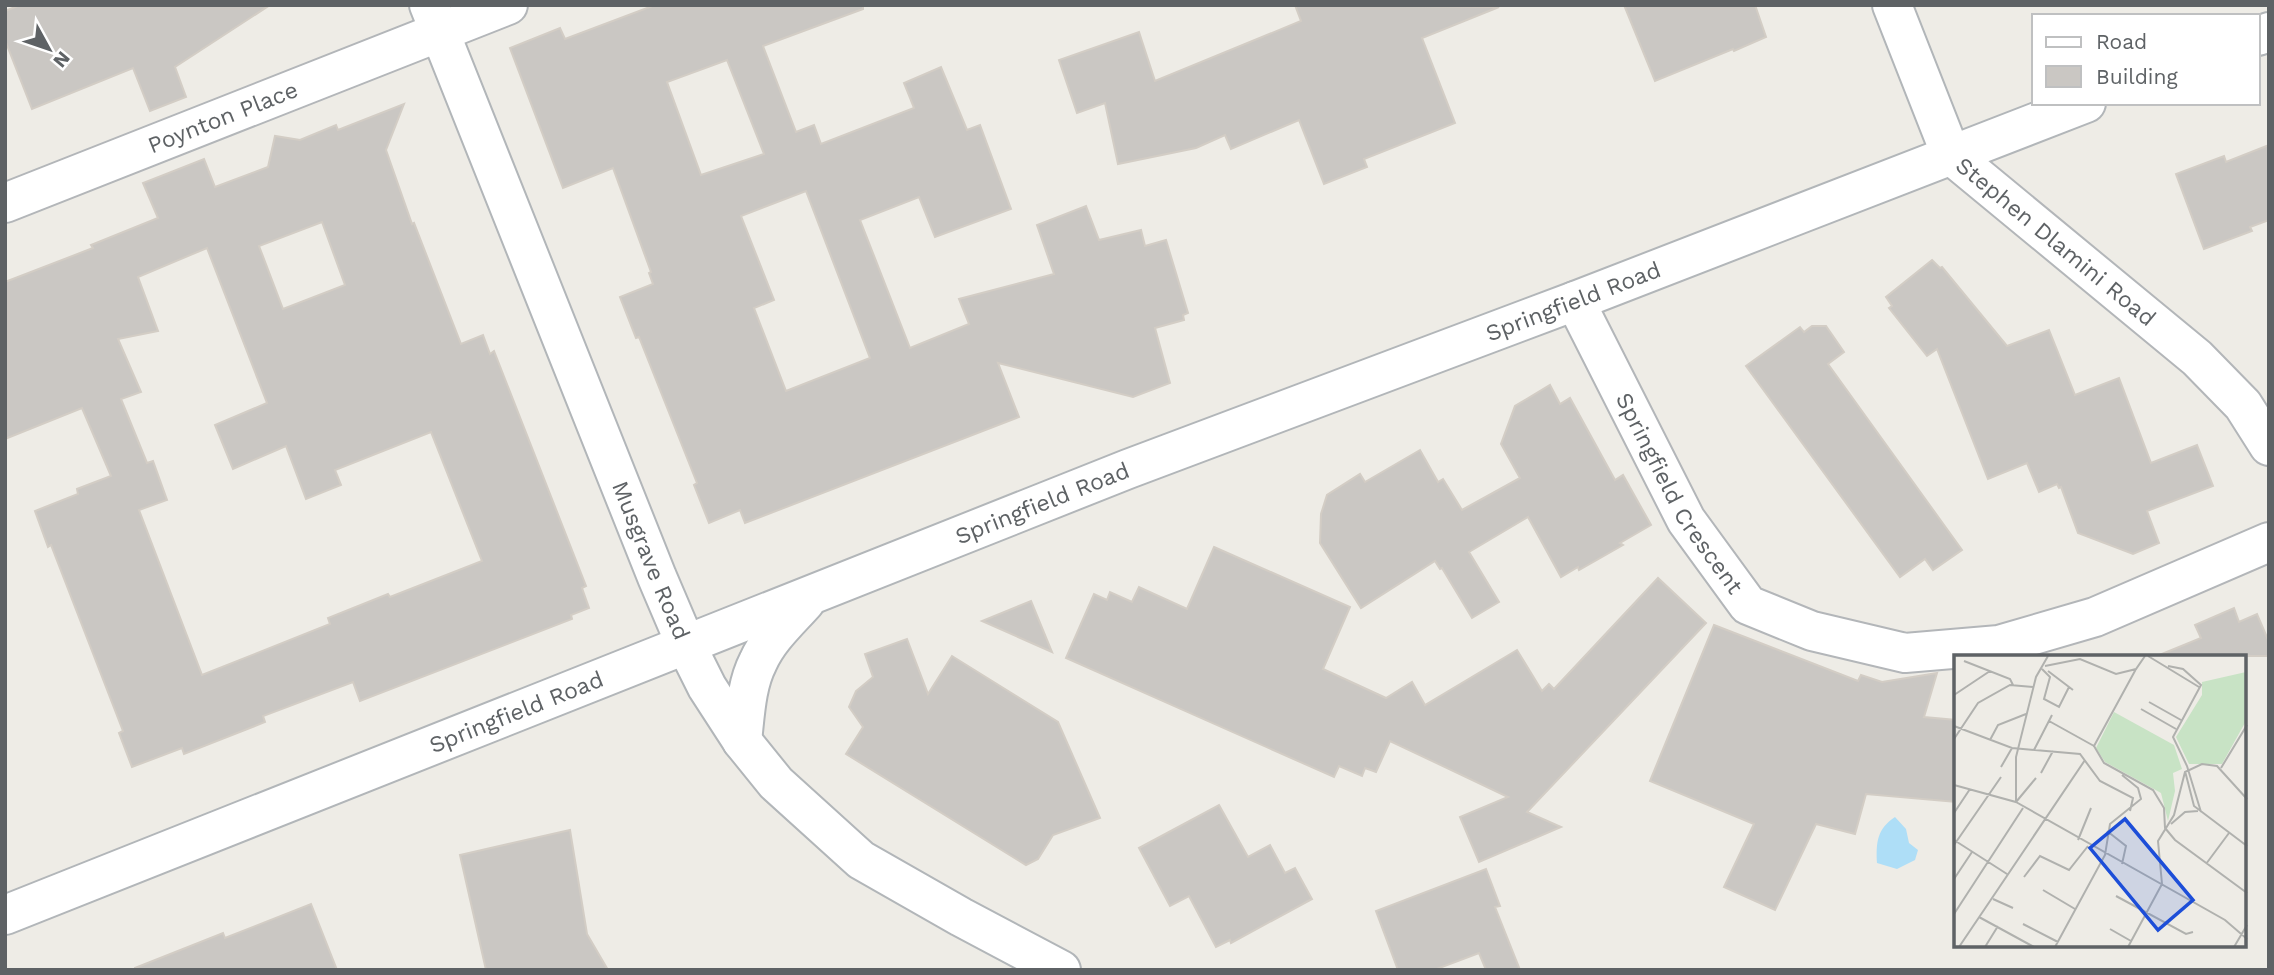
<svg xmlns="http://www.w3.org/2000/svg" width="2274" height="975" viewBox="0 0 2274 975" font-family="'Work Sans',sans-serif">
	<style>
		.water { fill: #aedef7 }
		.building { fill: #cac7c3; stroke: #d3cdc5; stroke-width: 2; fill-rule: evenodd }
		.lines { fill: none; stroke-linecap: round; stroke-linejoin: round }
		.street-casing { stroke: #b3b6b9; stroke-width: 42 }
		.secondary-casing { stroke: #b2b6b9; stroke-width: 42 }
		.street { stroke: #fff; stroke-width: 38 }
		.secondary { stroke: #fff; stroke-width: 38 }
		.labels { text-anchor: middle; stroke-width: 5; stroke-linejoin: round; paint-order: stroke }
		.street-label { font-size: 23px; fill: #5e6265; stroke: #fff }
		.inset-road { fill: none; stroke: #b0b1ae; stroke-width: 2 }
		.view { fill: #1d4ed8; fill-opacity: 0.15; stroke: #1d4ed8; stroke-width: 3.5 }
		.inset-edge { fill: none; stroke: #5e6265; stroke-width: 3.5 }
	</style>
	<rect width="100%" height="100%" fill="#eeece6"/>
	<path class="water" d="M1895,817L1906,829L1909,843L1918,850L1915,860L1897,869L1877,863C1876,842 1877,829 1895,817Z"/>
	<g class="building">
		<path d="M20,5H270L175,67L186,97L150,111L133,68L32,109L5,40V11Z"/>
		<path d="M655,5H863V9L763,46L796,132L814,125L821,144L914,108L904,83L941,67L967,130L980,125L1011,209L935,237L919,197L860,220L910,348L969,324L959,299L1054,274L1037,225L1086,206L1099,240L1141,230L1145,246L1166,240L1188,313L1183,315L1184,320L1155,328L1170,383L1133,397L998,363L1019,417L745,523L740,510L709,523L694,485L697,483L639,337L636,338L620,297L653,284L649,273L651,272L613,168L563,188L510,48L560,28L565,39ZM727,60L764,154L701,175L667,82ZM806,191L870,358L786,391L754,308L774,300L741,216Z"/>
		<path d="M1295,5L1499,7L1422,38L1455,123L1364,159L1367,167L1324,184L1299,120L1231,149L1225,135L1196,148L1118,164L1105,103L1077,113L1059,60L1139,32L1155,81L1301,21Z"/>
		<path d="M1624,5H1755L1766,37L1734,51L1733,49L1655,81Z"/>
		<path d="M404,104L386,150L412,224L414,223L461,344L483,335L490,354L494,351L586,586L582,588L589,608L571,615L572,619L360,701L353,682L263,716L265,722L184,754L182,748L132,767L119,733L123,731L51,545L48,547L35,511L78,494L77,489L111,476L82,408L5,439V282L93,248L91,245L158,218L143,183L204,159L215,187L268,167L275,136L300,140L336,125L338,130ZM322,222L345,285L283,309L259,246ZM207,248L267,403L215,425L233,469L286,446L306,499L341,485L335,470L431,432L482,561L390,597L388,594L328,618L330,624L202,675L139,510L167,500L153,461L147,463L121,399L141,392L118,339L158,331L138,277Z"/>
		<path d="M2269,145V220L2250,227L2252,231L2204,249L2176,174L2224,156L2226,162Z"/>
		<path d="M1932,260L1940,268L1942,267L2007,346L2049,330L2075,395L2119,378L2151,463L2197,445L2213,486L2147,511L2159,543L2133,554L2078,533L2061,487L2059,488L2057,484L2039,492L2027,463L1988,479L1937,349L1927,356L1889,308L1892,306L1886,297Z"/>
		<path d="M1812,326H1826L1844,352L1828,364L1962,550L1933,570L1925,559L1900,577L1746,366L1800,327L1804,332Z"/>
		<path d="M1550,385L1560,404L1570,398L1615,480L1623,475L1651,525L1620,543L1623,545L1579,570L1578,567L1561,577L1528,517L1469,552L1499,602L1472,618L1442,568L1440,569L1435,561L1361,608L1320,543L1321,514L1327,495L1360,474L1365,482L1420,450L1438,482L1443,479L1462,510L1520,478L1501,444L1515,406Z"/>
		<path d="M1214,547L1350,607L1323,669L1386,698L1412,682L1425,705L1517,650L1542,691L1549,684L1554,689L1658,578L1706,623L1527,812L1561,827L1479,862L1460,817L1508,797L1390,741L1376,772L1365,768L1362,776L1339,766L1334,777L1066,658L1094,594L1107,600L1110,592L1132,602L1139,587L1187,609Z"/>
		<path d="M1031,601L1052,652L982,621Z"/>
		<path d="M2234,608L2239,622L2257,614L2269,642V656H2157L2201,638L2195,625Z"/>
		<path d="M1714,625L1858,681L1861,675L1882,682L1937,673L1924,717L1956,720V802L1866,794L1855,834L1816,824L1775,910L1724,887L1754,824L1650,781Z"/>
		<path d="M907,639L928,694L952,656L1058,722L1100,818L1053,835L1038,859L1026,865L846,754L863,727L849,707L856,691L873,677L865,654Z"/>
		<path d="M1219,805L1248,857L1270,845L1285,873L1295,868L1312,899L1231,943L1230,940L1216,947L1189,896L1170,906L1139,848Z"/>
		<path d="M570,830L587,934L608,970H486L460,855Z"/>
		<path d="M1486,869L1500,906L1495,907L1520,970H1486L1479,953L1434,970H1398L1376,911Z"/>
		<path d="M311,904L337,970H135V968L223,933L225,938Z"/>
	</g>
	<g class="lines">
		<defs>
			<g id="street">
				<path id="s1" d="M1951,155L2197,358L2243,405L2269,446"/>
				<path id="s2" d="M5,203L508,5"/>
				<path id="s3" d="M1575,301L1686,520L1748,605L1812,631L1905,653L1999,645L2095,617L2269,542"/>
			</g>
			<g id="secondary">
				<path id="s4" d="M429,5L657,577L686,645L707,687L742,741L776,783L861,860L961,917L1061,970"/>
				<path d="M1892,5L1951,155"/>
				<path d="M2258,36L2269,32"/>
				<path d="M742,741C745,716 746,685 758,662C768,639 788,621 805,602"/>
				<path id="s5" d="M5,915L1128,469L1575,301L2086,103"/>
			</g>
		</defs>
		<use href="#street" class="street-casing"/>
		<use href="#secondary" class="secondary-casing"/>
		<use href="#street" class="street"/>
		<use href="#secondary" class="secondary"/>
	</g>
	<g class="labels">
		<g class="street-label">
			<text dy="8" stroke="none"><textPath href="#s2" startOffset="234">Poynton Place</textPath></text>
			<text dy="8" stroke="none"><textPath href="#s1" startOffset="136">Stephen Dlamini Road</textPath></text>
			<text dy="8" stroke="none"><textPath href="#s5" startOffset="1684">Springfield Road</textPath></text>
			<text dy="8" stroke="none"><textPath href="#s3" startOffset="219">Springfield Crescent</textPath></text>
			<text dy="8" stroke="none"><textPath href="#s5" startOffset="1116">Springfield Road</textPath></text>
			<text dy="8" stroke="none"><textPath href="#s4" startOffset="598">Musgrave Road</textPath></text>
			<text dy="8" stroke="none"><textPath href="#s5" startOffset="550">Springfield Road</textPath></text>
		</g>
	</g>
	<g transform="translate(1954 655)">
		<rect width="292" height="292" fill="#eeece6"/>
		<path d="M292,17V66L268,109H235L222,82L248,40V27ZM160,57L220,90L228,114L219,118L221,136L214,166L207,138L151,107L142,93Z" fill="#c8e3c5"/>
		<path class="inset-road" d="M94,1L82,22L62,102V147L271,265L293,284M194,1L245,32M10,6L56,24L59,30M91,11L126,4L162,19L182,14L191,1M214,11L229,14L247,30L219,82L233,111L247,157M88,14L96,22L90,44L105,52L115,32M94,16L119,35M0,40L36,16M195,47L227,65M187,54L222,74M95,66L140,91M0,71L58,93L126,99L146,126L179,143L176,156M0,84L24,48L56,30L79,32M36,85L44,70L72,59M140,91L150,108L199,135L210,153L211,173L221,185L293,238M140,91L182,14M80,95L98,60M47,112L58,93M267,113L293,70M231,116L240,151L293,191M87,118L99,96M0,130L62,147L82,123M0,158L16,134M217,169L231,157L244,156M153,176L172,191L168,209M0,185L53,219M124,185L137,153M0,190L47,122M252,209L275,178M70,222L86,201L115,215L134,191M0,224L18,197M89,235L121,254M162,241L232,279L239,277M39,244L59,253M0,259L69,153M25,262L80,292M69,269L104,287M156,274L177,286M5,292L131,105M31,292L44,271M101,292L151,200L156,169L187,144L184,133L168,120M174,292L208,229L204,186L220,160L231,117L248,109L263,111L293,144M280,292L293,270"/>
		<path class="view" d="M171,164L239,245L204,275L136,193Z"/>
		<rect width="292" height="292" class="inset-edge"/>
	</g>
	<rect width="2274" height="975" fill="none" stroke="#5e6265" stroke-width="14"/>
	<rect x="2032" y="14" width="228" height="91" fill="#ffffff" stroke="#bfc0c1" stroke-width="2"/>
	<rect x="2046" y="37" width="35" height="10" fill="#ffffff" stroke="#bfc0c1" stroke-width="2"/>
	<text x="2096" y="49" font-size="21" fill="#5e6265">Road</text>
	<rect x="2046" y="66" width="35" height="21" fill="#cac7c3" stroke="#bfc0c1" stroke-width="2"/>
	<text x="2096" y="84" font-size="21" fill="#5e6265">Building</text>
	<g transform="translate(49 49) rotate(130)" stroke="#ffffff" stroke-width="5" paint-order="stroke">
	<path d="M0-5L12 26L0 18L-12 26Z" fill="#5e6265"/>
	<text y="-10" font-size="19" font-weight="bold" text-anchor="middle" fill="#5e6265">N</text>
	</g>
</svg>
